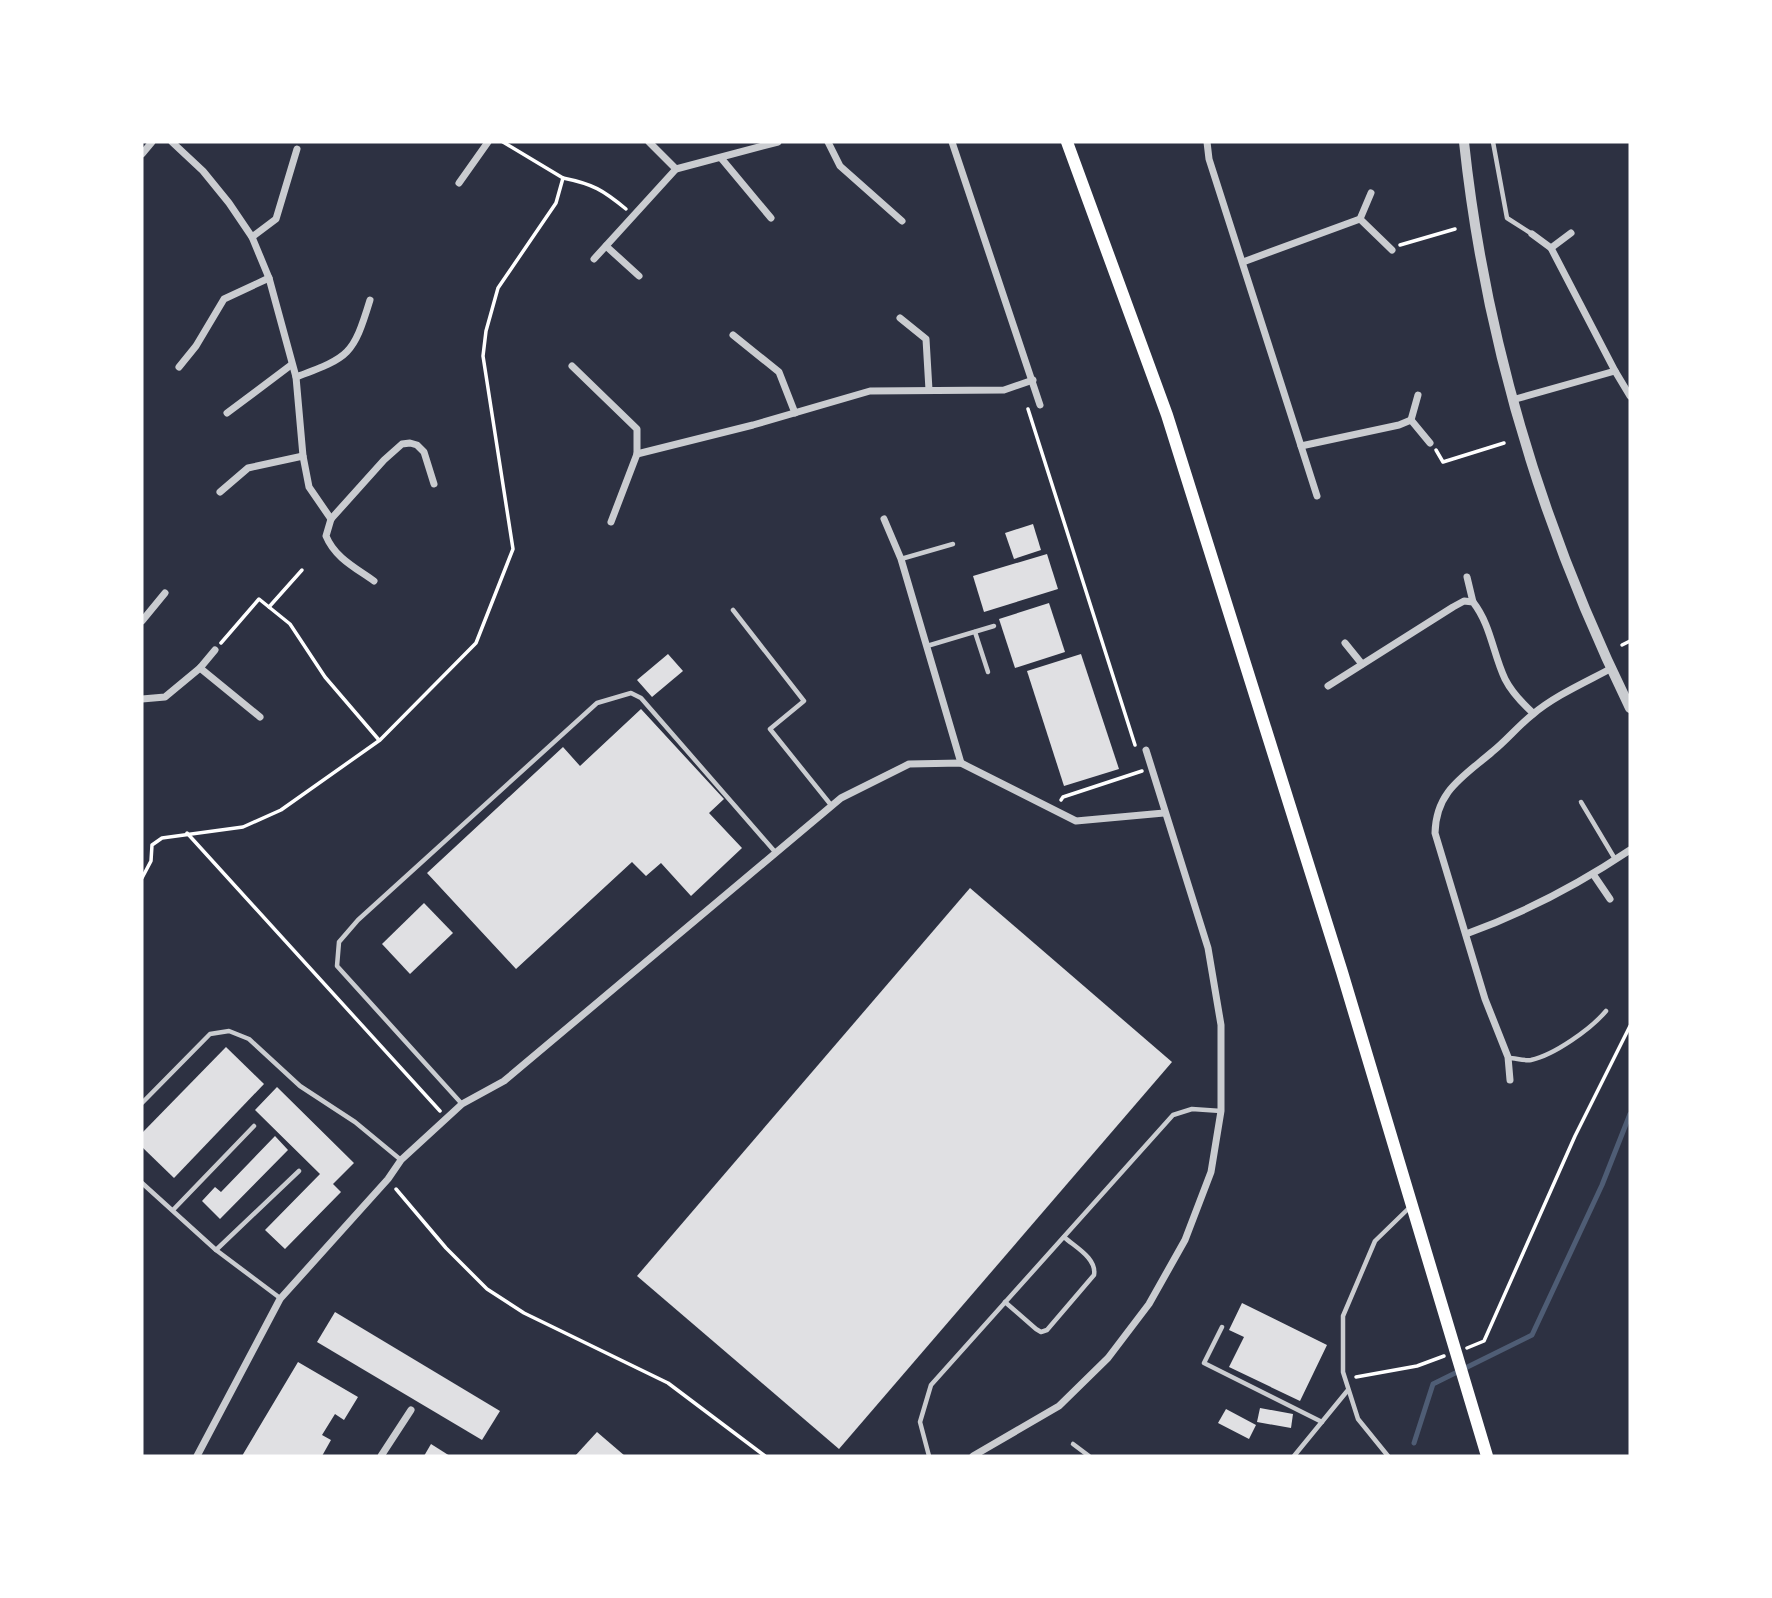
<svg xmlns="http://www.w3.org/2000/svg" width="1772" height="1598" viewBox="0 0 1772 1598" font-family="'Fira Sans Condensed',sans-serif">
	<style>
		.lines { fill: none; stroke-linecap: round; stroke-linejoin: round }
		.stream { stroke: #4f5d75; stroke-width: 5 }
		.building { fill: #e0e0e3 }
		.path { stroke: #fff; stroke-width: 3.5 }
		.service { stroke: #caccd0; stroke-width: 4.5 }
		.minor { stroke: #caccd0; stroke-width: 7 }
		.tertiary { stroke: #caccd0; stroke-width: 10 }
		.primary { stroke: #fff; stroke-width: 12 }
	</style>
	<rect width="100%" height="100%" fill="#2d3142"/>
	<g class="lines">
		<path class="stream" d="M1414,1443L1433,1384L1532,1335L1602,1185L1630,1114"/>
	</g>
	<g class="building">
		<path d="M1033,524L1041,550L1014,559L1005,533Z"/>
		<path d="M1047,554L1058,589L984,612L973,576Z"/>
		<path d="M1049,603L1065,652L1015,668L999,619Z"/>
		<path d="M668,654L683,671L652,697L637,680Z"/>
		<path d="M1081,654L1119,769L1064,786L1027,671Z"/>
		<path d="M641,709L724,799L709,813L742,848L691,896L661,863L646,876L632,862L516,969L427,873L563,747L580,766Z"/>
		<path d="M970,888L1172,1062L839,1449L637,1276Z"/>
		<path d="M424,903L453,933L410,974L382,944Z"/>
		<path d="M226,1047L264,1084L174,1178L142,1147V1133Z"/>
		<path d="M277,1087L354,1163L333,1184L341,1192L285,1249L265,1230L320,1174L255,1110Z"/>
		<path d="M275,1136L288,1150L220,1219L202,1201L215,1187L221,1192Z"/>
		<path d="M1242,1303L1327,1345L1300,1401L1229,1367L1244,1337L1229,1330Z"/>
		<path d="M335,1312L500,1411L482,1440L317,1342Z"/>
		<path d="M298,1362L358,1397L344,1420L335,1414L322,1435L331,1440L322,1456H242Z"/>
		<path d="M1260,1408L1293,1414L1291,1428L1257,1422Z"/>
		<path d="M1226,1409L1256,1425L1249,1439L1218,1423Z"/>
		<path d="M597,1432L625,1456H575Z"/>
		<path d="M431,1444L450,1456H424Z"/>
	</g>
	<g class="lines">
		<g class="path">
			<path d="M563,178C593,184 603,190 626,209"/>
			<path d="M1400,245L1455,229"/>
			<path d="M1028,409L1135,745"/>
			<path d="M1436,450L1443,462L1504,443"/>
			<path d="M269,607L302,570"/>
			<path d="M221,643L259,599L290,624L325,677L379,740"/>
			<path d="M1622,645L1630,641"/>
			<path d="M1061,800L1063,797L1142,771"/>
			<path d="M187,833L440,1111"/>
			<path d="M142,878L151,861L152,845L162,838L243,827L281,810L380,740L476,643L513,549L483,356L486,331L498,288L556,203L563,178L503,142"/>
			<path d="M396,1189L446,1248L487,1289L524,1313L668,1383L765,1456"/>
			<path d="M1467,1348L1484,1341L1575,1136L1630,1026"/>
			<path d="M1356,1377L1417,1366L1444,1356"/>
		</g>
		<g class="service">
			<path d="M1493,142L1507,218L1532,234"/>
			<path d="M901,559L953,544"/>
			<path d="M733,610L804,701L770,729L831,805"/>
			<path d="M975,632L988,672"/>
			<path d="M927,646L994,626"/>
			<path d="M1581,802L1615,859"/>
			<path d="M1509,1058C1515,1058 1524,1061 1531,1060C1554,1055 1591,1029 1606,1011"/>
			<path d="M142,1103L210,1034L229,1031L249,1039L300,1086L355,1122L401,1160"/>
			<path d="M462,1104L337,966L339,942L358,920L597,703L631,693L641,698L776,853"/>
			<path d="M142,1183L216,1250L280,1298"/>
			<path d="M173,1210L254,1126"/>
			<path d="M216,1250L299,1171"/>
			<path d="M1005,1302L1036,1329L1041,1332L1047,1330L1094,1275C1097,1258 1075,1247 1064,1237"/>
			<path d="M1222,1327L1204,1363L1322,1422"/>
			<path d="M1073,1444L1089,1456"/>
			<path d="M929,1456L920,1422L931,1385L1173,1115L1192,1109L1221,1111"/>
			<path d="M1294,1456L1348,1390"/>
			<path d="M1388,1456L1358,1419L1343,1372V1316L1375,1241L1409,1208"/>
		</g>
		<g class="minor">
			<path d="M172,142L203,171L229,203L252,237L269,278L296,377L303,456L309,487L331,519"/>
			<path d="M649,142L676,169"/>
			<path d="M828,142L840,166L902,221"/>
			<path d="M952,142L1040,405"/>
			<path d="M1207,142L1209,159L1317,496"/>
			<path d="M142,154L152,142"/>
			<path d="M721,158L771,218"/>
			<path d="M459,183L488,142"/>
			<path d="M1360,219L1392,250"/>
			<path d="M1532,234L1551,248L1615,371"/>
			<path d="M252,237L276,219L297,149"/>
			<path d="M606,246L639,276"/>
			<path d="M1551,248L1571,233"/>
			<path d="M594,259L676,169L778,142"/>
			<path d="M1243,262L1360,219L1371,193"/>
			<path d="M900,318L926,339L929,390"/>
			<path d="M733,335L779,372L795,413"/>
			<path d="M572,366L637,429V454L611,522"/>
			<path d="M179,367L196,346L224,299L269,278"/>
			<path d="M296,377C349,357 353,356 370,300"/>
			<path d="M1512,400L1615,371L1630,396"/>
			<path d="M227,413L291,365"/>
			<path d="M1411,420L1430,443"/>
			<path d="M1411,420L1418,395"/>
			<path d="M1301,446L1399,425L1411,420"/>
			<path d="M637,454L753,425L870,391L1004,390L1033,380"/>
			<path d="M220,492L248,468L303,456"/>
			<path d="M884,519L901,559L961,763"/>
			<path d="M1467,577L1473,602"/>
			<path d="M374,581C356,568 335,558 326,536L331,519L384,460L402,444L410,443L417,445L424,452L434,484"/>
			<path d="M142,621L165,593"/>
			<path d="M1345,643L1362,664"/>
			<path d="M200,668L260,717"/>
			<path d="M1328,686L1453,607L1464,601L1473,602C1491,625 1493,654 1505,679C1512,693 1522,703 1533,713"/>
			<path d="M142,699L165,697L200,668L215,650"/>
			<path d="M1593,874L1610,899"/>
			<path d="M1466,934C1524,913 1579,884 1630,850"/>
			<path d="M1510,1080L1508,1057L1485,999L1435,833C1436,791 1463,777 1492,752C1506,741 1518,726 1532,715C1554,696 1586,682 1612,668"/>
			<path d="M197,1456L280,1299L388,1179L401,1160L462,1104L504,1081L841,798L909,764L961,763L1076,821L1164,813"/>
			<path d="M381,1456L411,1410"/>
			<path d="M973,1456L1059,1406L1108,1358L1149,1304L1185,1240L1211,1172L1221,1111V1025L1208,948L1146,750"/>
		</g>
		<path class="tertiary" d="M1464,142C1485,339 1543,530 1630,708"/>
		<path class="primary" d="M1067,142L1167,415L1342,972L1487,1456"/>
	</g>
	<rect width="1772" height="1598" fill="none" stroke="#ffffff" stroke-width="287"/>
</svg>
